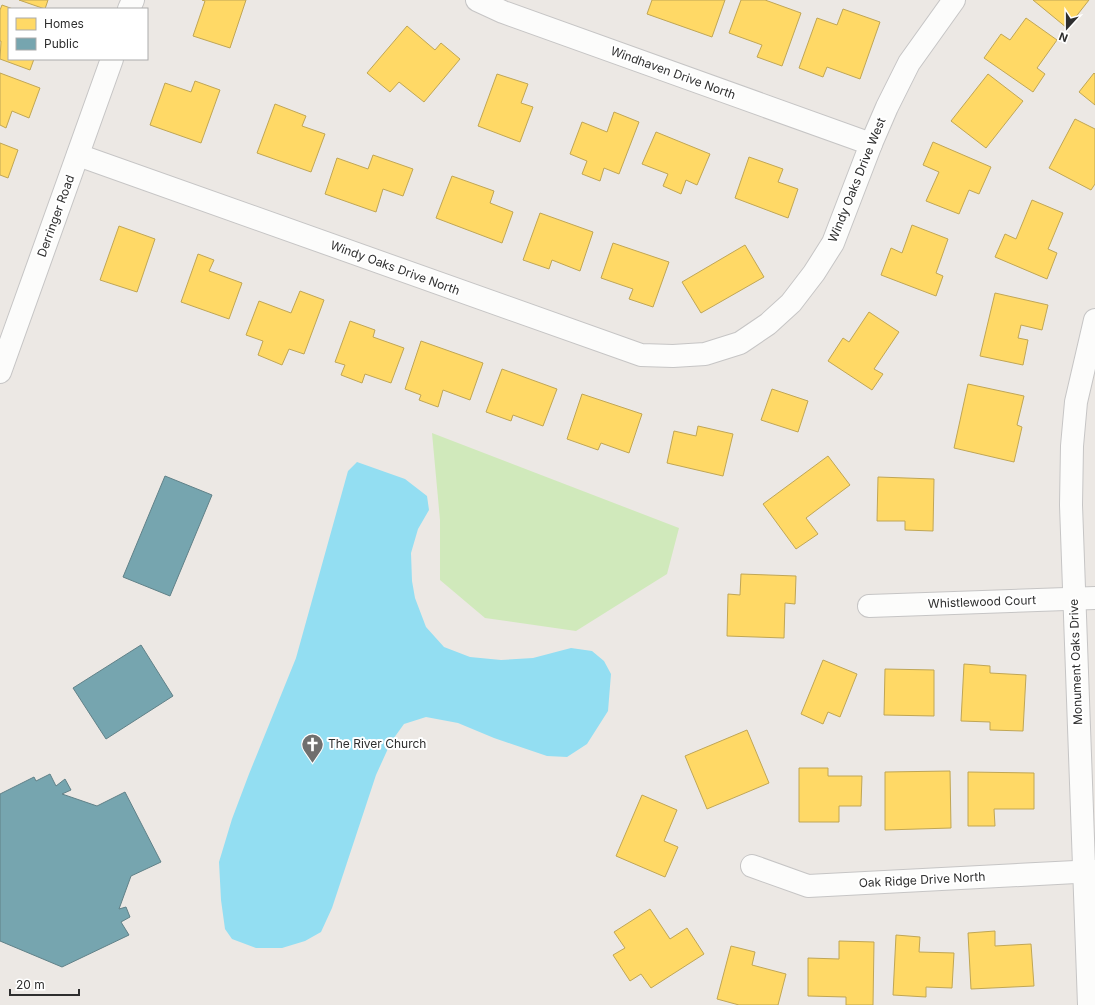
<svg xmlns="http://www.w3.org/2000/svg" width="1095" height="1005" viewBox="0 0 1095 1005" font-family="Inter,sans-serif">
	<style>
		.green { fill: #d0e9bb }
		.water { fill: #93def2 }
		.homes { fill: #ffd966; stroke: #c0a655 }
		.public { fill: #76a5af; stroke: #608188 }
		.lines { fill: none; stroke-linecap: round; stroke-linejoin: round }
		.minor-casing { stroke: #c6c5c5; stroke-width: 24 }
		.minor { stroke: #fcfcfb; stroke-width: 22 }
		.labels { text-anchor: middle; stroke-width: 4; stroke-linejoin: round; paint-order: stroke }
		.street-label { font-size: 12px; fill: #2e2e2e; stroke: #fff }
		.poi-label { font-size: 12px; fill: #2e2e2e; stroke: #fff; text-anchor: start }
	</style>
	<rect width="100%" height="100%" fill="#ece8e4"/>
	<path class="green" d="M432,433L679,528L667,574L576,631L485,618L440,580V520Z"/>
	<path class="water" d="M357,462L405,479L427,496L429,510L418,529L411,553L412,581L415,598L426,627L444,647L470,657L501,660L533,658L571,648L592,651L604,661L611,674L608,711L587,744L567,757L547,756L494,738L458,723L426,717L404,724L391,742L376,775L332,908L321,932L305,941L282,948H256L232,939L225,929L221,900L219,862L232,819L249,774L296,658L348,471Z"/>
	<g class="homes">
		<path d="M19,0H48L45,9Z"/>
		<path d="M202,0H246L230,48L193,36L205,1Z"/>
		<path d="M652,0H725L712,37L647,14Z"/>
		<path d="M741,0H765L801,13L782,66L757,57L762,45L729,33Z"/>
		<path d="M1033,0H1089L1067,28Z"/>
		<path d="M2,5L13,9H9V59H34L30,70L0,59L1,41H0V10Z"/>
		<path d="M843,9L880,22L860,79L827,67L823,77L799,68L817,18L837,25Z"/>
		<path d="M1026,18L1057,40L1037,68L1045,74L1033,92L984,58L1001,34L1010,40Z"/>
		<path d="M407,26L435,50L441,43L460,59L424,102L399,82L390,92L367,73Z"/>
		<path d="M0,73L40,88L29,118L12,111L6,128L0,125Z"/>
		<path d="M1094,73L1095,74V105L1079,92Z"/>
		<path d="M497,74L528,84L521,103L533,107L520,142L478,126Z"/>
		<path d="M988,74L1023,101L986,148L951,121Z"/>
		<path d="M195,81L220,90L201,143L150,125L165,83L191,92Z"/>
		<path d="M275,104L306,116L302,126L325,134L311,172L257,153Z"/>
		<path d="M614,112L639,122L619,174L604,168L600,181L582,174L587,161L570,154L582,122L607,132Z"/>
		<path d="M1075,119L1095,129V184L1091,190L1049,168Z"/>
		<path d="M656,132L710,154L697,185L686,180L681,194L663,186L668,174L642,164Z"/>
		<path d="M933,142L991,167L979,194L969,190L959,214L926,201L939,172L923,165Z"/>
		<path d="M0,143L18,150L8,178L0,175Z"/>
		<path d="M373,155L413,169L403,196L383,189L376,212L325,194L337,158L368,169Z"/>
		<path d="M749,157L783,169L778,182L798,189L788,218L735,198Z"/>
		<path d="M452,176L494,191L490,203L513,212L502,243L436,218Z"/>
		<path d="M1032,200L1063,213L1048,249L1057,253L1047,279L995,257L1005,234L1016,239Z"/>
		<path d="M540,213L593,232L580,271L552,260L549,269L523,260Z"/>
		<path d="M912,225L948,239L936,273L943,276L936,296L881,275L891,248L902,253Z"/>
		<path d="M119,226L155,239L137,292L100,280Z"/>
		<path d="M613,243L669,262L653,307L629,299L633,289L601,278Z"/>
		<path d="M745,245L764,277L701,313L682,282Z"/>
		<path d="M198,254L214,260L209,271L242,283L229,319L181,302Z"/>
		<path d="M300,291L324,300L304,354L289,349L282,365L258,355L263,341L246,335L259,301L291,313Z"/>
		<path d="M995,293L1048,305L1042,330L1021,325L1018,338L1028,340L1023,365L980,356Z"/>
		<path d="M869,312L899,332L874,369L883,374L872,390L828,361L843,338L849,342Z"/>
		<path d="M350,321L375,330L373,337L404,348L391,383L365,374L362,383L341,375L345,365L335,362Z"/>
		<path d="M421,341L483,363L470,400L443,390L438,407L419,400L421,395L405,389Z"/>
		<path d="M502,369L557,389L543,426L513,415L511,421L486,412Z"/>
		<path d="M968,384L1024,396L1017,425L1022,427L1014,462L954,448Z"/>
		<path d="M772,389L808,401L798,432L761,420Z"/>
		<path d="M582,394L642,414L629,453L601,443L598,450L567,439Z"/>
		<path d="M698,426L733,434L723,476L667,463L674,431L696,436Z"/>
		<path d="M828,456L850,485L806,518L818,534L796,549L763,504Z"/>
		<path d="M878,477L934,479L933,531L905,530V521H877Z"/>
		<path d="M741,574L796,576L795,604L785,603L784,638L727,636L728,594L740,595Z"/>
		<path d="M823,660L857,674L840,717L828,712L823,724L801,714Z"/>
		<path d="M964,664L990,666V673L1026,675L1023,731L990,730V722L961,721Z"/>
		<path d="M885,669L934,670V716L884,715Z"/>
		<path d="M747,730L769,783L707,809L685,756Z"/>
		<path d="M799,768H828V776H862L861,806H839V822H799Z"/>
		<path d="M950,771L951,828L885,830V772Z"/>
		<path d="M968,772L1034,773V809H994L995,826H968Z"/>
		<path d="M642,795L677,810L664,841L678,847L665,877L616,856Z"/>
		<path d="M650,909L670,939L687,928L704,954L651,988L641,974L630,981L613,955L625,948L614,932Z"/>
		<path d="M995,931V946L1031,944L1034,986L971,989L968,933Z"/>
		<path d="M896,935L920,937L919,952L954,953L952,988L926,987V997L893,995Z"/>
		<path d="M839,941L874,942L873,1005H846V997L808,996V958L839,959Z"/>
		<path d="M731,946L755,952L752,965L786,974L778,1005H739L717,999Z"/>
	</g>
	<g class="public">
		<path d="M165,476L212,495L170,596L123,577Z"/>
		<path d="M141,645L173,696L106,739L73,688Z"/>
		<path d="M50,774L56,786L65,779L71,790L62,794L97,806L125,792L161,862L131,876L119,909L126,907L130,917L121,922L129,935L62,967L0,941V794L34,777L36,781Z"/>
	</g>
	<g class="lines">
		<defs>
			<g id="minor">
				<path d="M477,0L503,12L871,144"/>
				<path d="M129,9L133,0"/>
				<path d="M78,155L641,355L673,356L705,354L740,343L768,324L791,303L814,273L833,243L871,144L887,107L909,63L954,0"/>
				<path d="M0,372L112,59"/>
				<path d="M869,606L1095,598"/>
				<path d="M752,866L808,886L1095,871"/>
				<path d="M1089,1005L1071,505L1072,446L1076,402L1095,320"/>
			</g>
		</defs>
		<use href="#minor" class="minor-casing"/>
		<use href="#minor" class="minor"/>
	</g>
	<defs>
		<symbol id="church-pin" viewBox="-11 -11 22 30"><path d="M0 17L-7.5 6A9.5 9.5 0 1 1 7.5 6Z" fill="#706f6e" stroke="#fff"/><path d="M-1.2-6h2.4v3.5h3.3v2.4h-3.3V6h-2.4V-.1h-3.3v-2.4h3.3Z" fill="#fff"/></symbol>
	</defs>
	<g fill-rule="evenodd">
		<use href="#church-pin" x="300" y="732" width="25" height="34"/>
	</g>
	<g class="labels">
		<g class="street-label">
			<text transform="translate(673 73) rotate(20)" y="4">Windhaven Drive North</text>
			<text transform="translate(857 180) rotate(-68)" y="4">Windy Oaks Drive West</text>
			<text transform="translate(56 216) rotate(-70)" y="4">Derringer Road</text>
			<text transform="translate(395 268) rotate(20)" y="4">Windy Oaks Drive North</text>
			<text transform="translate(982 602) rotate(-2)" y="4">Whistlewood Court</text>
			<text transform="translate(1076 662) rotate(-92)" y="4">Monument Oaks Drive</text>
			<text transform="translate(922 880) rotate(-3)" y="4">Oak Ridge Drive North</text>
		</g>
		<g class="poi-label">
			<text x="328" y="748">The River Church</text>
		</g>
	</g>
	<rect x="8" y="8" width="140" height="52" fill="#ffffff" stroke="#ababab"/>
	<rect x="16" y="18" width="20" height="12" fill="#ffd966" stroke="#ababab"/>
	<text x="44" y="28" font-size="12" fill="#2e2e2e">Homes</text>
	<rect x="16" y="38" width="20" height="12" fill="#76a5af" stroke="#ababab"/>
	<text x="44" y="48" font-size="12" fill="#2e2e2e">Public</text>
	<g transform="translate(1067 28) rotate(201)" stroke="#ffffff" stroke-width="3" paint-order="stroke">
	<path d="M0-3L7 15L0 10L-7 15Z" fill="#2e2e2e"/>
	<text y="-6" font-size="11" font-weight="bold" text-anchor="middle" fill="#2e2e2e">N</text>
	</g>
	<path d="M10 989v6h69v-6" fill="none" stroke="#2e2e2e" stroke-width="2"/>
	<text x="16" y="989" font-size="12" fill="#2e2e2e" stroke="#ffffff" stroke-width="3" paint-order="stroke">20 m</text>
</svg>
